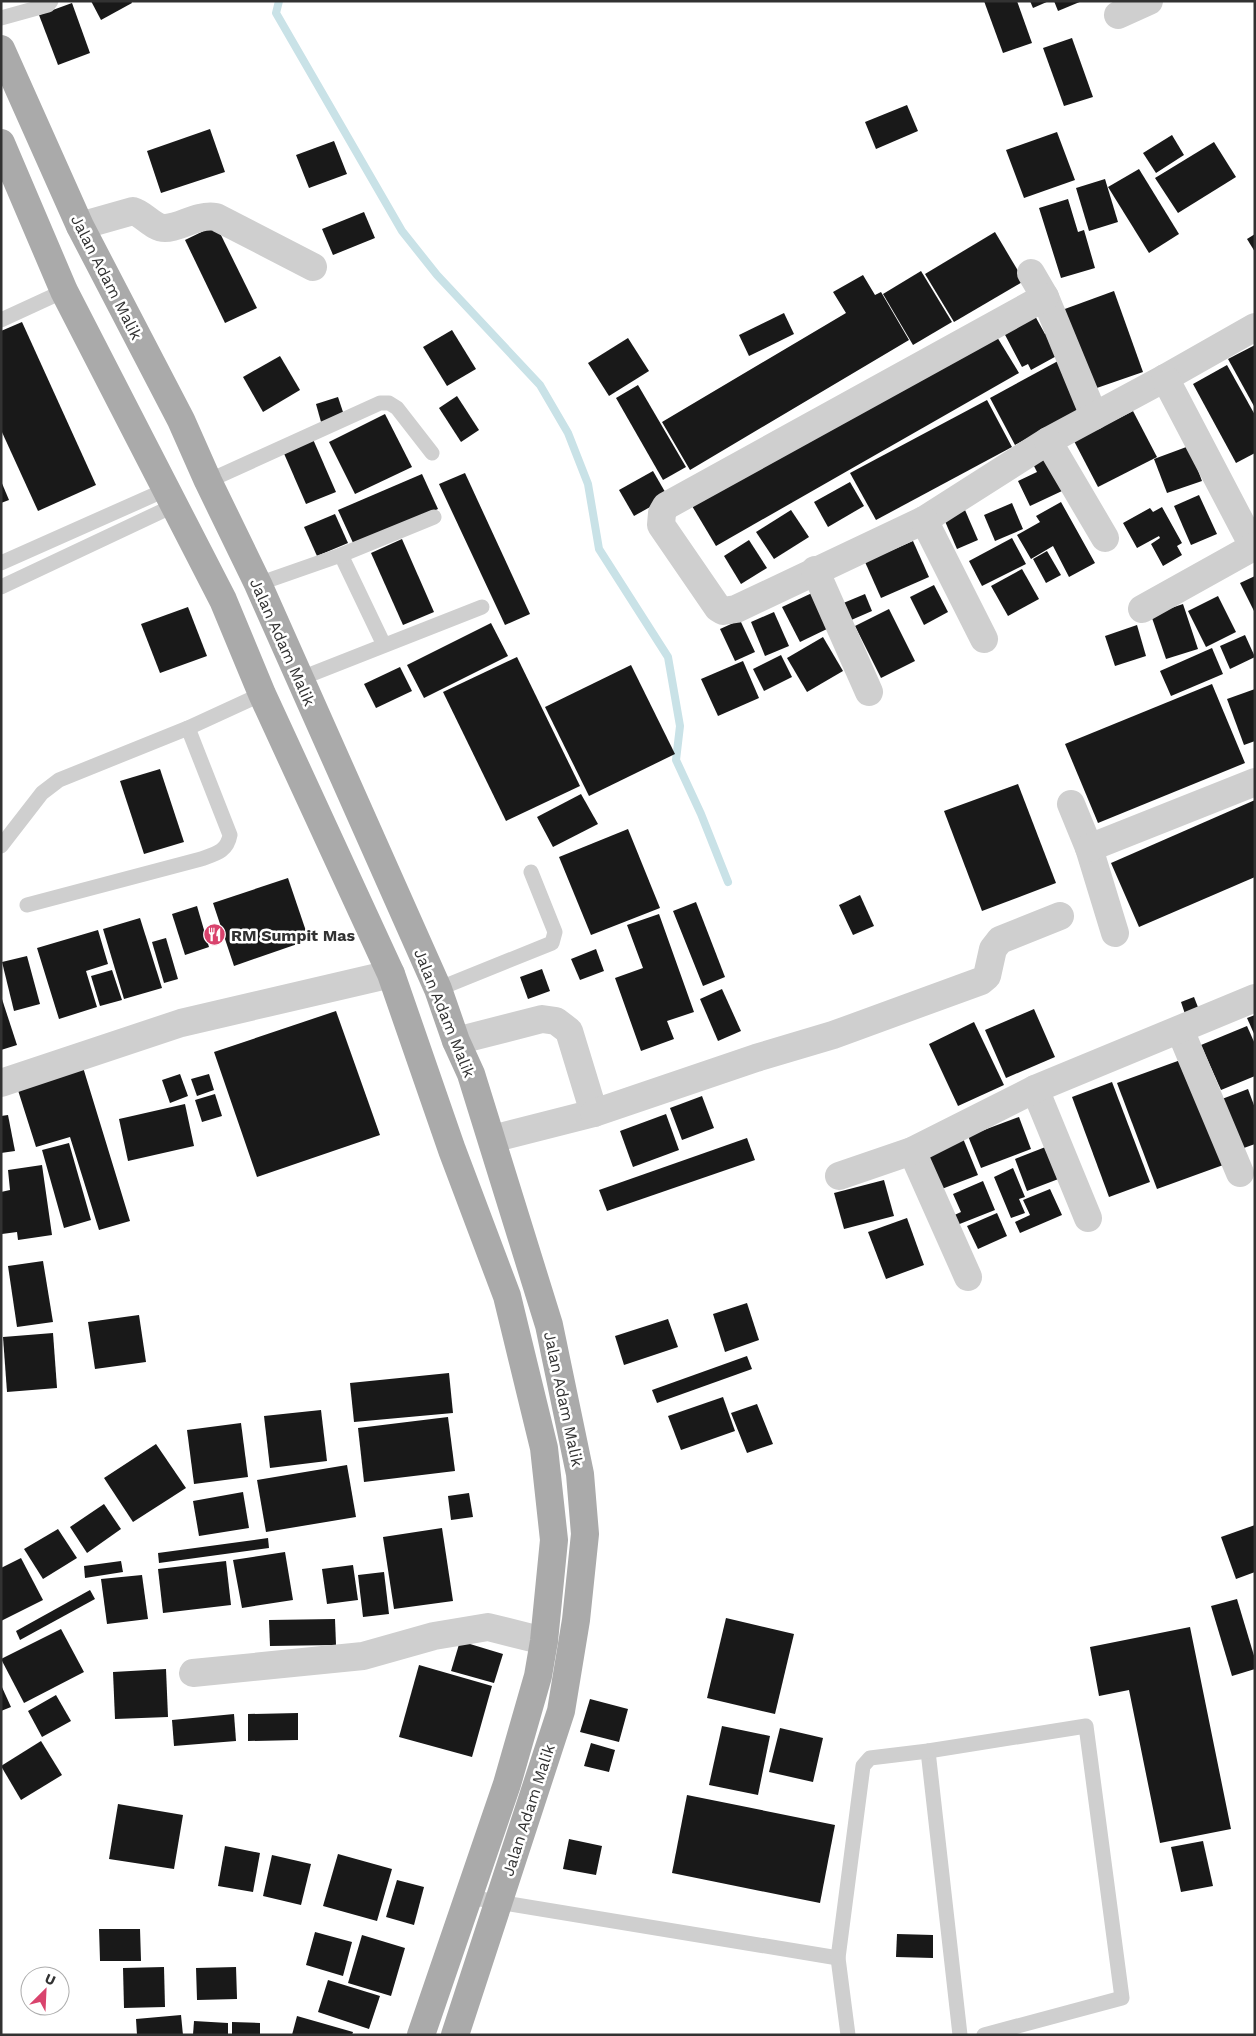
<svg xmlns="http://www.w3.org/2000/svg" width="1256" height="2036" viewBox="0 0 1256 2036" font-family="'Work Sans',sans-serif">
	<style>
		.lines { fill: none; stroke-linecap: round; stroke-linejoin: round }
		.stream { stroke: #c9e2e7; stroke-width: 8 }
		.building { fill: #191919 }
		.service { stroke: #cfcfcf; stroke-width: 15 }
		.minor { stroke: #cfcfcf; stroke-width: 28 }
		.primary { stroke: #aaa; stroke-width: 28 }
		.labels { text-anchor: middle; stroke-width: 5; stroke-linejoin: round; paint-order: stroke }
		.street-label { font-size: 16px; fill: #323232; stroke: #fff }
		.poi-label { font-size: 16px; font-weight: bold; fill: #323232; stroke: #fff; text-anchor: start }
	</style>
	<rect width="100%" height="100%" fill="#fff"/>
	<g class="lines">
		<path class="stream" d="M279,1L276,13L402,231L437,275L540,385L568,433L588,484L599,549L668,657L680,726L676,760L701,814L728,882"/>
	</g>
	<g class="building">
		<path d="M91,1H131L132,3L101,20Z"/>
		<path d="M984,1H1017L1032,43L1003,53Z"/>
		<path d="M1030,1H1049L1033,8Z"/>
		<path d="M1054,1H1082L1058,11Z"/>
		<path d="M72,3L90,53L58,65L39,15Z"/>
		<path d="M1072,38L1093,97L1064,106L1043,48Z"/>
		<path d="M907,105L918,131L876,149L865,122Z"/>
		<path d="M210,129L225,172L161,193L147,151Z"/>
		<path d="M1057,132L1075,180L1024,198L1006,150Z"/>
		<path d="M1172,135L1184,155L1156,173L1143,153Z"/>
		<path d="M334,141L347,174L309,188L296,155Z"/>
		<path d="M1214,142L1236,177L1178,213L1155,178Z"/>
		<path d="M1139,169L1179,234L1149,253L1108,187Z"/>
		<path d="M1105,179L1118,222L1089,231L1076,188Z"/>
		<path d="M1068,199L1078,232L1084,230L1095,268L1061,278L1039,208Z"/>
		<path d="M364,212L375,238L333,255L322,229Z"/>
		<path d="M216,225L257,308L225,323L185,240Z"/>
		<path d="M995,232L1024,281L954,322L925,274Z"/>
		<path d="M1255,234V252L1247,239Z"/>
		<path d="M921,271L952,322L913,345L883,294Z"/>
		<path d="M863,275L875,295L881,292L909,340L690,470L662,422L846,313L833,292Z"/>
		<path d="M1114,291L1143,372L1091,390L1062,310Z"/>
		<path d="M784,313L794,334L749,356L739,335Z"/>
		<path d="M1034,314L1045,334L1050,331L1062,353L1031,370L1028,364L1022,367L1003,331Z"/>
		<path d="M22,322L96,485L38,511L1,430V331Z"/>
		<path d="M452,330L476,369L447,386L423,347Z"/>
		<path d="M994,332L1019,373L716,546L692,506Z"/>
		<path d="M628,338L649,371L609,396L588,363Z"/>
		<path d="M1255,345V408L1228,359Z"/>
		<path d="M280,356L300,390L263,412L243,377Z"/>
		<path d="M1058,361L1083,408L1015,445L990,398Z"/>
		<path d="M1227,365L1255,415V453L1236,463L1193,384Z"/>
		<path d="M638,385L686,467L663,480L616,398Z"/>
		<path d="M457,396L479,430L461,442L439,408Z"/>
		<path d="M338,397L344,415L321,422L316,404Z"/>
		<path d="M987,400L1012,447L876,520L850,473Z"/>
		<path d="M1133,411L1157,457L1098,487L1074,441Z"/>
		<path d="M385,414L412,467L355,494L329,442Z"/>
		<path d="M312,437L336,492L306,504L282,449Z"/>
		<path d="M1189,446L1202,481L1167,493L1154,459Z"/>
		<path d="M1042,450L1062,491L1030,506L1018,481L1037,472L1029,456Z"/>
		<path d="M653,471L668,497L634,516L619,490Z"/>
		<path d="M465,473L530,614L505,625L439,484Z"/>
		<path d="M422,474L438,509L354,545L338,510Z"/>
		<path d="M1,481L9,500L1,503Z"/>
		<path d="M850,482L864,506L828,527L814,502Z"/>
		<path d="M1199,495L1217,534L1191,545L1174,506Z"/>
		<path d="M1061,502L1095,563L1069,577L1053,546L1031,559L1017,535L1040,522L1036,516Z"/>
		<path d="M1012,503L1023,529L995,541L984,515Z"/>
		<path d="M1162,507L1182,543L1177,546L1182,555L1163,566L1151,544L1160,538L1159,536L1137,548L1123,523L1150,508L1153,512Z"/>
		<path d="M791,510L809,537L774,559L756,532Z"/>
		<path d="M965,510L978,540L957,549L944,519Z"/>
		<path d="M335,514L348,543L317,556L304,527Z"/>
		<path d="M1012,538L1026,564L982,586L969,561Z"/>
		<path d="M402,539L434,612L403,625L371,553Z"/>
		<path d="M749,540L767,568L741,584L724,556Z"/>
		<path d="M913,541L929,577L881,598L865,562Z"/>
		<path d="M1047,551L1061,575L1046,583L1033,559Z"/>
		<path d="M1022,569L1039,599L1008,616L991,586Z"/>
		<path d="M1255,576V613L1240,583Z"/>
		<path d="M934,585L948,612L924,625L910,597Z"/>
		<path d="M812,593L829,628L800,642L782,607Z"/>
		<path d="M865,594L872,611L849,621L841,604Z"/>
		<path d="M1218,596L1236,632L1206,647L1188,611Z"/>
		<path d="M1183,604L1198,649L1166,659L1151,615Z"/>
		<path d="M188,607L207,656L160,673L141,624Z"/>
		<path d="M889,609L915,661L881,678L855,626Z"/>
		<path d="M774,612L789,646L765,656L751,622Z"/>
		<path d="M740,620L755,652L735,661L720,629Z"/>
		<path d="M491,623L508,656L424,698L407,665Z"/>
		<path d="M1137,625L1146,656L1115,666L1105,636Z"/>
		<path d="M1245,635L1255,657L1230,669L1220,646Z"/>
		<path d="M823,637L843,671L807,692L787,658Z"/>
		<path d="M1212,648L1223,674L1171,696L1160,671Z"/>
		<path d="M781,655L792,677L764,691L753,669Z"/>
		<path d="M517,657L580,786L506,821L443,692Z"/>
		<path d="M743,661L759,698L718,716L701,679Z"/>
		<path d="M631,665L675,754L589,796L545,707Z"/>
		<path d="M400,667L412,691L376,708L364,684Z"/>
		<path d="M1212,684L1245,763L1098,823L1065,744Z"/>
		<path d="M1255,689V741L1244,745L1227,699Z"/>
		<path d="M160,769L184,842L144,854L120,781Z"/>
		<path d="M1018,784L1056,883L982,911L944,811Z"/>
		<path d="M581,794L598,824L553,847L537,817Z"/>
		<path d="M1255,800V877L1139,927L1111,863Z"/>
		<path d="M628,829L660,908L591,935L559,857Z"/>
		<path d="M288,878L309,940L234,966L213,903Z"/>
		<path d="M860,895L874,926L853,935L839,905Z"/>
		<path d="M696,902L725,977L703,986L673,911Z"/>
		<path d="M197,906L209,947L185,955L172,914Z"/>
		<path d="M659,914L694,1012L667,1021L674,1039L641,1051L615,978L643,968L627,925Z"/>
		<path d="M140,918L162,988L124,999L103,929Z"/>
		<path d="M98,930L108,964L86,971L97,1007L59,1019L37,948Z"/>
		<path d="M166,938L178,979L164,983L152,942Z"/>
		<path d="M596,949L604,971L580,980L571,959Z"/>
		<path d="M27,956L40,1004L14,1011L2,962Z"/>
		<path d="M542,969L550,991L528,999L520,977Z"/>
		<path d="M112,970L122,1000L100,1006L91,976Z"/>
		<path d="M722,989L741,1031L718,1041L700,999Z"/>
		<path d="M1,996L17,1045L1,1050Z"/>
		<path d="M1194,997L1201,1015L1187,1020L1181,1002Z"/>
		<path d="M1034,1009L1055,1057L1006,1078L985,1030Z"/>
		<path d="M336,1011L380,1135L257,1177L214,1052Z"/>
		<path d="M1255,1015V1036L1247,1018Z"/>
		<path d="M974,1022L1004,1085L958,1106L929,1044Z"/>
		<path d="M1247,1026L1255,1044V1076L1221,1090L1201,1045Z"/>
		<path d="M1186,1058L1226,1164L1157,1189L1117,1083Z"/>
		<path d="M82,1064L130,1221L99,1230L70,1137L36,1147L16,1084Z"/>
		<path d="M180,1074L188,1096L170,1103L162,1080Z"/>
		<path d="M209,1074L214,1090L197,1096L191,1079Z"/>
		<path d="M1112,1082L1150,1182L1109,1197L1072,1097Z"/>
		<path d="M1248,1089L1255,1108V1144L1241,1149L1222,1099Z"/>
		<path d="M215,1094L222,1116L202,1122L195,1100Z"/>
		<path d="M702,1096L714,1128L682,1140L670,1108Z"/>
		<path d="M185,1104L194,1146L128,1161L119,1119Z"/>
		<path d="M666,1114L679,1150L633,1167L620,1131Z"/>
		<path d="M8,1115L15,1151L1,1153V1116Z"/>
		<path d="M1019,1117L1031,1149L981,1168L968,1136Z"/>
		<path d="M962,1136L978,1175L934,1192L919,1153Z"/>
		<path d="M747,1138L755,1160L607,1211L599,1190Z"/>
		<path d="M69,1143L91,1220L64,1228L42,1150Z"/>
		<path d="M1048,1146L1061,1178L1027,1191L1015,1159Z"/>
		<path d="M42,1165L52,1235L18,1240L17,1232L2,1234L1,1192L10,1190L8,1170Z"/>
		<path d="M1013,1168L1025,1197L1019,1199L1025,1213L1011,1218L994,1177Z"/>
		<path d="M884,1180L894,1216L844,1229L834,1193Z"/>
		<path d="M983,1181L995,1210L952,1227L948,1218L961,1212L953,1194Z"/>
		<path d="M1050,1189L1062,1215L1020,1233L1015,1222L1030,1215L1023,1200Z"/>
		<path d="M997,1213L1007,1236L978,1249L967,1226Z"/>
		<path d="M907,1218L924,1265L886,1279L868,1232Z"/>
		<path d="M43,1261L53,1322L17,1327L8,1266Z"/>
		<path d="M747,1303L759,1340L725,1352L713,1314Z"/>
		<path d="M139,1315L146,1362L95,1369L88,1322Z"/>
		<path d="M668,1319L678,1347L624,1365L615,1336Z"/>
		<path d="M53,1333L57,1388L7,1392L3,1337Z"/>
		<path d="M747,1356L752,1369L657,1403L652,1390Z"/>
		<path d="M449,1373L453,1413L354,1422L350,1383Z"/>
		<path d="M723,1397L735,1431L681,1450L668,1416Z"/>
		<path d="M757,1404L773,1444L747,1453L731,1413Z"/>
		<path d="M321,1410L327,1461L270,1468L264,1416Z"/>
		<path d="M448,1417L455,1471L364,1482L358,1428Z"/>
		<path d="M241,1423L248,1477L194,1484L187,1430Z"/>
		<path d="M156,1444L186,1488L133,1522L104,1478Z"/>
		<path d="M347,1465L356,1517L266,1532L257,1480Z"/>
		<path d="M243,1492L249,1528L199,1536L193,1501Z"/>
		<path d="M469,1493L473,1517L451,1520L448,1496Z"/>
		<path d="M104,1504L121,1529L87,1553L70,1527Z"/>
		<path d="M1255,1525V1572L1236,1579L1221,1537Z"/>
		<path d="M442,1528L453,1601L394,1609L383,1537Z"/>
		<path d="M58,1529L77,1558L43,1579L24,1549Z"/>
		<path d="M268,1538L269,1548L159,1563L158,1553Z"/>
		<path d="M285,1552L293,1600L242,1608L233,1560Z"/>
		<path d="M21,1558L43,1600L1,1621V1568Z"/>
		<path d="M121,1561L123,1572L85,1578L84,1566Z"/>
		<path d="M226,1561L231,1605L163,1613L158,1569Z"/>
		<path d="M353,1565L358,1600L327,1604L322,1569Z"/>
		<path d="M384,1572L389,1614L363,1617L358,1575Z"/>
		<path d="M142,1575L148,1619L107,1624L101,1579Z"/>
		<path d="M90,1590L95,1599L20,1640L16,1631Z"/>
		<path d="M1237,1599L1255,1659V1669L1232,1676L1211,1606Z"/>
		<path d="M726,1618L794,1634L775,1714L707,1698Z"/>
		<path d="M335,1619L336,1645L270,1646L269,1620Z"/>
		<path d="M1190,1627L1231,1829L1160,1843L1129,1690L1099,1696L1090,1647Z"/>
		<path d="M61,1629L84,1672L24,1703L1,1659Z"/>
		<path d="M460,1641L503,1654L494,1683L451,1671Z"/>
		<path d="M419,1665L492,1686L472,1757L399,1737Z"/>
		<path d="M166,1669L168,1717L115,1719L113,1672Z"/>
		<path d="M1,1685L11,1707L1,1711Z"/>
		<path d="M56,1695L71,1721L42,1737L28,1711Z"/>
		<path d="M590,1699L628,1709L619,1742L580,1732Z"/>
		<path d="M298,1713V1740L248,1741V1714Z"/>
		<path d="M234,1714L236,1741L174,1746L172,1720Z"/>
		<path d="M722,1726L770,1736L758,1795L709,1785Z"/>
		<path d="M780,1728L823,1738L813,1782L769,1772Z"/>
		<path d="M41,1741L62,1775L21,1800L1,1766Z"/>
		<path d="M591,1743L615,1750L609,1772L584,1766Z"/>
		<path d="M687,1795L835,1825L820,1903L672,1873Z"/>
		<path d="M118,1804L183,1815L174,1869L109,1859Z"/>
		<path d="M569,1839L602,1846L596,1875L563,1869Z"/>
		<path d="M1203,1841L1213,1886L1181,1892L1171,1847Z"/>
		<path d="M225,1846L260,1853L253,1892L218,1886Z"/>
		<path d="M338,1854L392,1869L377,1921L323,1906Z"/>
		<path d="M272,1855L311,1864L301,1905L263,1896Z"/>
		<path d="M397,1880L424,1887L414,1925L386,1917Z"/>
		<path d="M99,1929H140L141,1961H100Z"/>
		<path d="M315,1932L352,1942L343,1976L306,1965Z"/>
		<path d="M897,1934L933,1935V1958L896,1957Z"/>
		<path d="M362,1935L405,1948L391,1996L348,1983Z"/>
		<path d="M164,1967L165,2007L124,2008L123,1968Z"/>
		<path d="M236,1967L237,1999L197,2000L196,1968Z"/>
		<path d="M328,1980L380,1996L369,2029L318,2012Z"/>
		<path d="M181,2015L183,2035H137L136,2019Z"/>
		<path d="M297,2016L353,2032L352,2035H292Z"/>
		<path d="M194,2021L228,2023V2035H193Z"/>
		<path d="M232,2022L260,2023V2035H232Z"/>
	</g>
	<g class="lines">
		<g class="service">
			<path d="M1,18L48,5L51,1"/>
			<path d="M1,320L64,291"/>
			<path d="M208,481L380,403H389L397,408L432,453"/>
			<path d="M341,555L384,645"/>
			<path d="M1,563L165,490"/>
			<path d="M258,584L341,555L434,517"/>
			<path d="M1,587L173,506"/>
			<path d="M299,679L482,607"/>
			<path d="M1,846L42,793L59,780L188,728L262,694"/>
			<path d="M27,905L201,859C215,854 227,852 230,835L188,728"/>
			<path d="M438,989L552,943L555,932L531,872"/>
			<path d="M928,1751L960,2035"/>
			<path d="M468,1897L838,1958"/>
			<path d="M848,2035L838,1958L863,1766L870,1758L928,1751L1086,1726L1122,1998L984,2035"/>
		</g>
		<g class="minor">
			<path d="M1118,15L1149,1"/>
			<path d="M80,226L133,211C144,214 153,228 165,228C181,228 196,214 216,217L313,267"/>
			<path d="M1031,273L1045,297L1094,416"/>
			<path d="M1045,297L666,506L662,513L661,525L718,608L723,611L736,609L924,520L1048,441L1165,378L1255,327"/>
			<path d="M1165,378L1253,546"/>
			<path d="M1048,441L1105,538"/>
			<path d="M924,520L984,639"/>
			<path d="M815,570L869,692"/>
			<path d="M1142,609L1255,546"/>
			<path d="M1071,804L1089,848L1115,933"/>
			<path d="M1089,848L1255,782"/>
			<path d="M1180,1030L1240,1173"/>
			<path d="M456,1041L542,1019L556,1021L569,1031L594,1113L492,1139"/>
			<path d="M1,1083L181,1023L391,974"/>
			<path d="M1035,1089L1088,1218"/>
			<path d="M594,1113L756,1058L833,1035L981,981L987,976L993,949L1000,940L1060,916"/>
			<path d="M912,1151L968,1277"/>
			<path d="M839,1176L912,1151L1035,1089L1255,998"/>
			<path d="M193,1673L363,1656L434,1636L488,1627L544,1641"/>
		</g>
		<g class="primary">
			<path d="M1,49L80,226L181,420L208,481L258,584L438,989L456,1041L471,1074L549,1325L580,1474L585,1534L576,1620L561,1711L455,2035"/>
			<path d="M1,143L64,291L223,600L262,694L391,974L452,1150L507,1296L544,1448L554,1540L544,1641L538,1676L507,1784L421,2035"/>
		</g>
	</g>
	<defs>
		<symbol id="restaurant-disc" viewBox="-11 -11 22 22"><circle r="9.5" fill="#d9436d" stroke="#fff"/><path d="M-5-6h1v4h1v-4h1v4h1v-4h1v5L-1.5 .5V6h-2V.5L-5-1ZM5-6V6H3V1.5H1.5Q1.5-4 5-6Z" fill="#fff"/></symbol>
	</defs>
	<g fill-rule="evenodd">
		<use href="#restaurant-disc" x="202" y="922" width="25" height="25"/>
	</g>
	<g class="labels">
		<g class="street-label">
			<text transform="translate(107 277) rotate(63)" y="6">Jalan Adam Malik</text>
			<text transform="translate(283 642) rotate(66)" y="6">Jalan Adam Malik</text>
			<text transform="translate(445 1013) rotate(68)" y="6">Jalan Adam Malik</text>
			<text transform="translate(564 1399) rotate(78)" y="6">Jalan Adam Malik</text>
			<text transform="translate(528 1810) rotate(-72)" y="6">Jalan Adam Malik</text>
		</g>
		<g class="poi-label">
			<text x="231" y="941">RM Sumpit Mas</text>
		</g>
	</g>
	<rect width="1256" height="2036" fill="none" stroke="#323232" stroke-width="5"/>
	<g transform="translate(45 1991) rotate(24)"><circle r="24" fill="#ffffff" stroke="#adadad"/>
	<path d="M0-4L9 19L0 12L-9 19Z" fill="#d9436d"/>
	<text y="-8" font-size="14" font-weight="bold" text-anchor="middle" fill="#323232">U</text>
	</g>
</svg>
